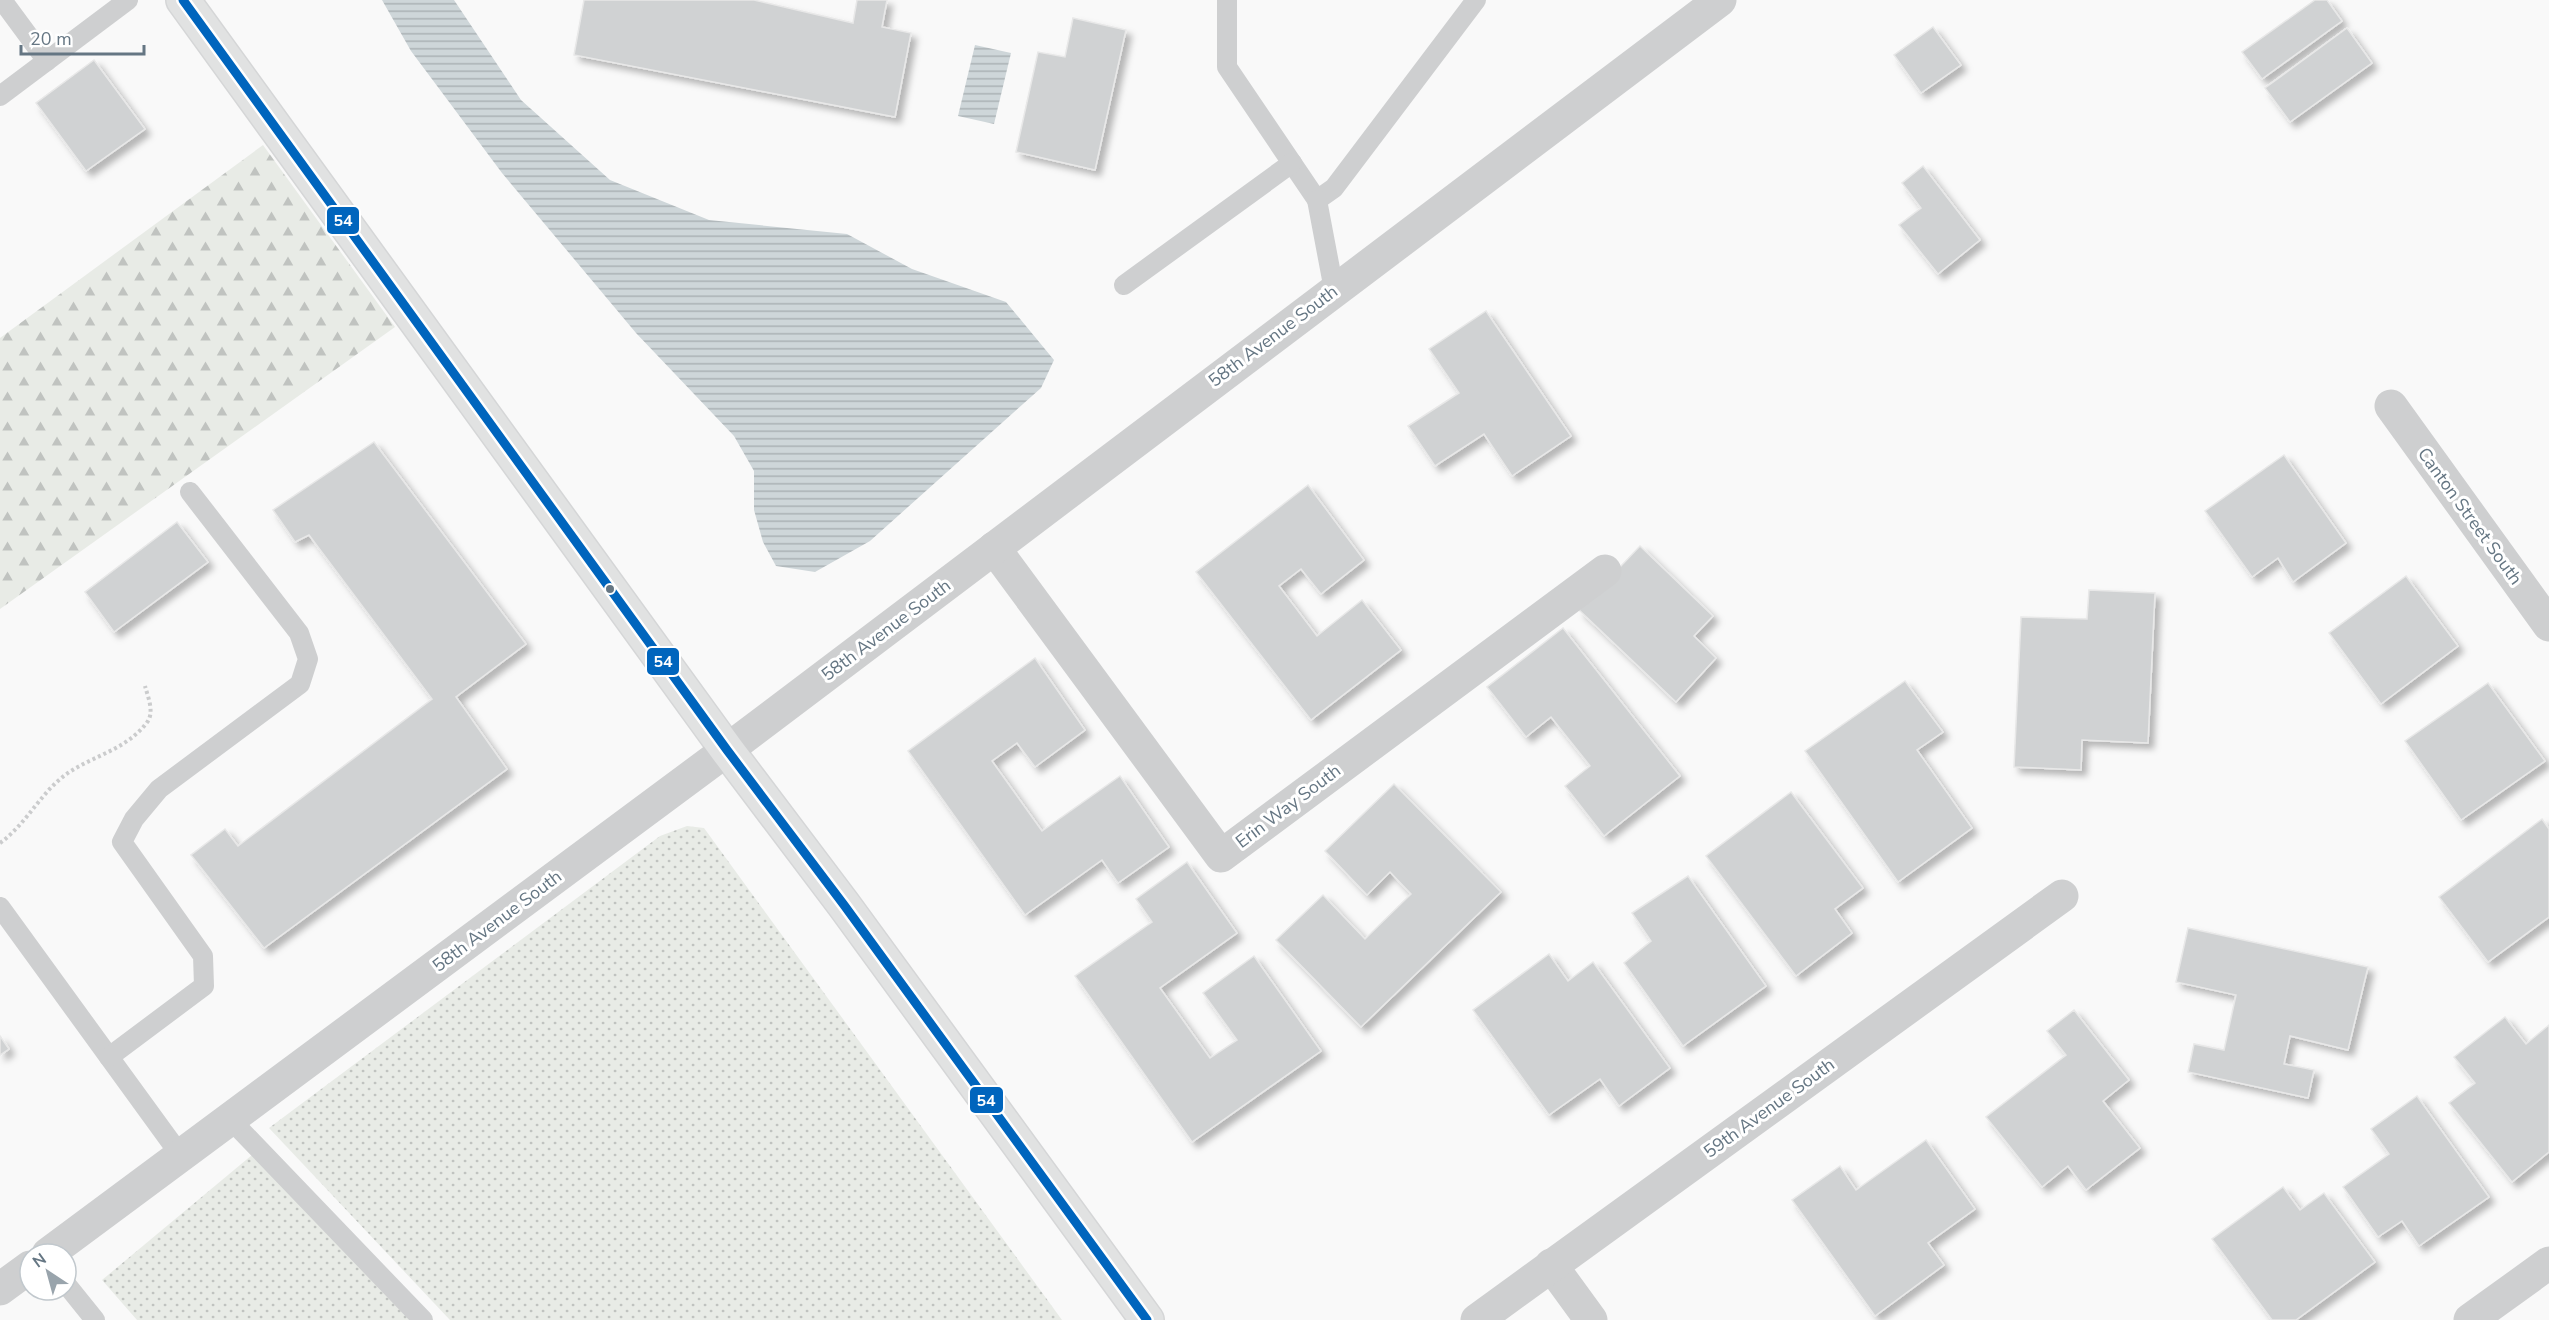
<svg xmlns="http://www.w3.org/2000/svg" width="2549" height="1320" viewBox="0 0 2549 1320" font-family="'Nunito Sans',sans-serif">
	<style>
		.grass { fill: url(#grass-dots) }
		.forest { fill: url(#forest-firs) }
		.water { fill: url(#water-rules) }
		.building { fill: #d0d2d3; stroke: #e8e8e8; stroke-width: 1.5; filter: url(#shadow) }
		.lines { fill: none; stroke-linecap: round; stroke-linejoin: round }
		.secondary-casing { stroke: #d5d6d7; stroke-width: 36 }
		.path { stroke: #cbcccd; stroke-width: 4; stroke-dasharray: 3 3; stroke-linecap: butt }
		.lane { stroke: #cecfd0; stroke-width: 20 }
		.street { stroke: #cecfd0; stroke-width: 33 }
		.secondary { stroke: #e1e2e2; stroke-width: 33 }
		.bus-1-casing { stroke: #fff; stroke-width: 14 }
		.bus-1 { stroke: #0065bd; stroke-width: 9 }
		.bus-dot { fill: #657683; stroke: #fff; stroke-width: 2 }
		.labels { text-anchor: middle; stroke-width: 6; stroke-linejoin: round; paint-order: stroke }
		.street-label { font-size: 18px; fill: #657683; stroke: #fff }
		.line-badge { stroke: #fff; stroke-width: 2 }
		.badge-label { font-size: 16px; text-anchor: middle; font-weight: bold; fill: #fff }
	</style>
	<defs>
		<pattern id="grass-dots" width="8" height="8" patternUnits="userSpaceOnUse" patternTransform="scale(1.5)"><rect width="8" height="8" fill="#e8ebe6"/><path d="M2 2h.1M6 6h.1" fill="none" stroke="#c0c3c0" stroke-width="1.8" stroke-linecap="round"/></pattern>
		<pattern id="forest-firs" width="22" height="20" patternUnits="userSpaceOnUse" patternTransform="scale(1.5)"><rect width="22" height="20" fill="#e8ebe6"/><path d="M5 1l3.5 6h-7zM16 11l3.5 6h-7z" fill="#c0c3c0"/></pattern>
		<pattern id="water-rules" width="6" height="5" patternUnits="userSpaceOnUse" patternTransform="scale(1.5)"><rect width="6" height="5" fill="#ced6d9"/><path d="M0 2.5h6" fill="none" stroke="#abb2b5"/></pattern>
		<filter id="shadow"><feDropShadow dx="5.5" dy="5.5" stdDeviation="3" flood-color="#0004"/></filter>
	</defs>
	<rect width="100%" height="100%" fill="#f9f9f9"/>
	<g class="grass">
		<path d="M687,826L704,828L1062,1320H450L269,1128L660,836Z"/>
		<path d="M252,1155L412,1320H137L102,1280Z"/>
	</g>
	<path class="forest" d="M263,145L395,327L0,609V338Z"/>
	<g class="water">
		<path d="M382,0H454L521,100L610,180L709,220L847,234L912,269L1006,302L1054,360L1041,388L870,541L815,572L776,566L763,542L754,510V471L734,436L636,333L502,173L411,51Z"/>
		<path d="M975,45L1011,53L994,124L958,116Z"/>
	</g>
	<g class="building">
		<path d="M584,0H754L853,23L857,0H887L882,27L911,33L895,117L574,55Z"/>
		<path d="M2315,0H2327L2342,21L2262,79L2242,52Z"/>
		<path d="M1073,18L1126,30L1095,170L1016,152L1038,52L1065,57Z"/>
		<path d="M1933,27L1961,65L1921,93L1894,55Z"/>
		<path d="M2347,28L2372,63L2290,122L2265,88Z"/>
		<path d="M94,60L145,129L86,171L36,103Z"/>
		<path d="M1923,166L1980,240L1938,274L1899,225L1921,208L1902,183Z"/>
		<path d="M1486,311L1571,436L1512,476L1484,434L1435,466L1408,426L1459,393L1429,349Z"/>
		<path d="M374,442L526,644L456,697L507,769L264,948L191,855L225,829L238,846L432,699L309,535L295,542L273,510Z"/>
		<path d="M2284,455L2346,543L2293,582L2278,558L2252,577L2205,511Z"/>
		<path d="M1308,485L1364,560L1321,594L1301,569L1279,586L1317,636L1362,600L1401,650L1311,720L1196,572Z"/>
		<path d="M177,522L208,562L114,632L85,592Z"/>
		<path d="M1640,546L1713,616L1694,636L1716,658L1676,702L1579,610Z"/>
		<path d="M2406,576L2458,646L2381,704L2329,633Z"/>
		<path d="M2089,590L2155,593L2148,743L2082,740L2081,770L2014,767L2021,617L2087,619Z"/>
		<path d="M1563,628L1680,776L1604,836L1565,786L1590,766L1551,717L1526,737L1487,687Z"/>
		<path d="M1035,658L1085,730L1035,767L1017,743L992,761L1042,831L1120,776L1169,847L1118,883L1102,860L1025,915L908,751Z"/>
		<path d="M1905,681L1943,732L1917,750L1972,828L1898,882L1805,751Z"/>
		<path d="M2488,683L2545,761L2461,820L2405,741Z"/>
		<path d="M1394,784L1501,892L1361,1027L1276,940L1323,895L1365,939L1411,894L1390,872L1367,895L1325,851Z"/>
		<path d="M1791,792L1863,888L1835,909L1852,933L1796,976L1706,856Z"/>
		<path d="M2542,819L2549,829V917L2488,962L2439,897Z"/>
		<path d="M1187,862L1237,933L1160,988L1210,1058L1237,1040L1203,993L1254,956L1321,1051L1192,1142L1075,976L1152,922L1136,899Z"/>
		<path d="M1688,876L1766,986L1683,1046L1624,963L1651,941L1632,913Z"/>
		<path d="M2188,928L2368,967L2348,1050L2290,1036L2284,1064L2314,1070L2308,1098L2188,1072L2194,1044L2224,1050L2236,995L2176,982Z"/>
		<path d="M1549,954L1568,981L1593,962L1670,1068L1619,1106L1600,1079L1549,1115L1473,1010Z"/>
		<path d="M2074,1010L2129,1080L2103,1101L2140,1148L2086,1190L2068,1166L2042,1187L1986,1117L2066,1055L2047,1031Z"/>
		<path d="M2505,1017L2526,1044L2549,1025V1152L2512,1182L2449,1103L2475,1083L2454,1057Z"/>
		<path d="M0,1036L9,1049L0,1055Z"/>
		<path d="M2417,1096L2489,1197L2419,1246L2402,1221L2378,1237L2343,1187L2389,1154L2371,1129Z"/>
		<path d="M1926,1140L1975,1209L1928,1243L1944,1265L1875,1316L1792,1200L1840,1166L1856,1190Z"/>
		<path d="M2283,1187L2300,1210L2324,1193L2375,1262L2296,1320H2272L2212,1239Z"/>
	</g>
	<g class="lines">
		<defs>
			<path id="secondary" d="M183,0L727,750L844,905L1147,1320"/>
		</defs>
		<use href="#secondary" class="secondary-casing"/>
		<path class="path" d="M0,843C28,823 42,789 71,771C96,755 129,748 148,721C154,711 148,697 145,686"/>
		<g class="lane">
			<path d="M2,0L47,61"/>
			<path d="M1227,0V67L1317,200L1334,188L1476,0"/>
			<path d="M0,96L128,0"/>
			<path d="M1317,200L1334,290"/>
			<path d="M1124,285L1292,163"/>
			<path d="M0,907L181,1156"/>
			<path d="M109,1057L204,986L203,956L122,842L134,819L159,789L300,684L308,659L299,633L190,492"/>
			<path d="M230,1119L423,1320"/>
			<path d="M66,1284L95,1320"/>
		</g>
		<g class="street">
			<path d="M2391,406L2549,625"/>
			<path d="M994,548L1221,856L1605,571"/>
			<path d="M48,1254L727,750L1720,0"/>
			<path d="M1551,1265L1591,1320"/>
			<path d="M0,1289L30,1267"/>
			<path d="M1477,1320L2062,896"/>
			<path d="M2470,1320L2549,1263"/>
		</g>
		<use href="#secondary" class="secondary"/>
		<defs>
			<path id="bus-1" d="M183,0L727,750L844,905L1147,1320"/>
		</defs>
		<use href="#bus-1" class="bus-1-casing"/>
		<use href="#bus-1" class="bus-1"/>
	</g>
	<circle class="bus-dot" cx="610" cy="589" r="5"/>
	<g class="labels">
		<g class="street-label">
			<text transform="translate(1273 336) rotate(-37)" y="6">58th Avenue South</text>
			<text transform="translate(2470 516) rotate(54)" y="6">Canton Street South</text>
			<text transform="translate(886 630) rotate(-37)" y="6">58th Avenue South</text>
			<text transform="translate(1288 806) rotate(-37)" y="6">Erin Way South</text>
			<text transform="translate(497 921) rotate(-37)" y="6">58th Avenue South</text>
			<text transform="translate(1769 1108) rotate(-36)" y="6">59th Avenue South</text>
		</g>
	</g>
	<g class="line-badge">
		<rect x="326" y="206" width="34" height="29" rx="6" fill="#0065bd"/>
		<rect x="646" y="647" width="34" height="29" rx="6" fill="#0065bd"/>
		<rect x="969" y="1086" width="35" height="28" rx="6" fill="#0065bd"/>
	</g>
	<g class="badge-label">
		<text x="343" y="226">54</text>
		<text x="663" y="667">54</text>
		<text x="986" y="1106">54</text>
	</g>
	<g transform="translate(48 1272) rotate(324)"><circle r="28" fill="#ffffff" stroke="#c1c8cd" stroke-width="1.5"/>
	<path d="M0-4.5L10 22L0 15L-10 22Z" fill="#99a4ac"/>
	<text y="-9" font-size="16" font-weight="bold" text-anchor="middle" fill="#657683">N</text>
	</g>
	<path d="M21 45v9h123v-9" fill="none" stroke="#657683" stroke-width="3"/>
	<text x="30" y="45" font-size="18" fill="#657683" stroke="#ffffff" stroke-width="4.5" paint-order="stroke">20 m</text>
</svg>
